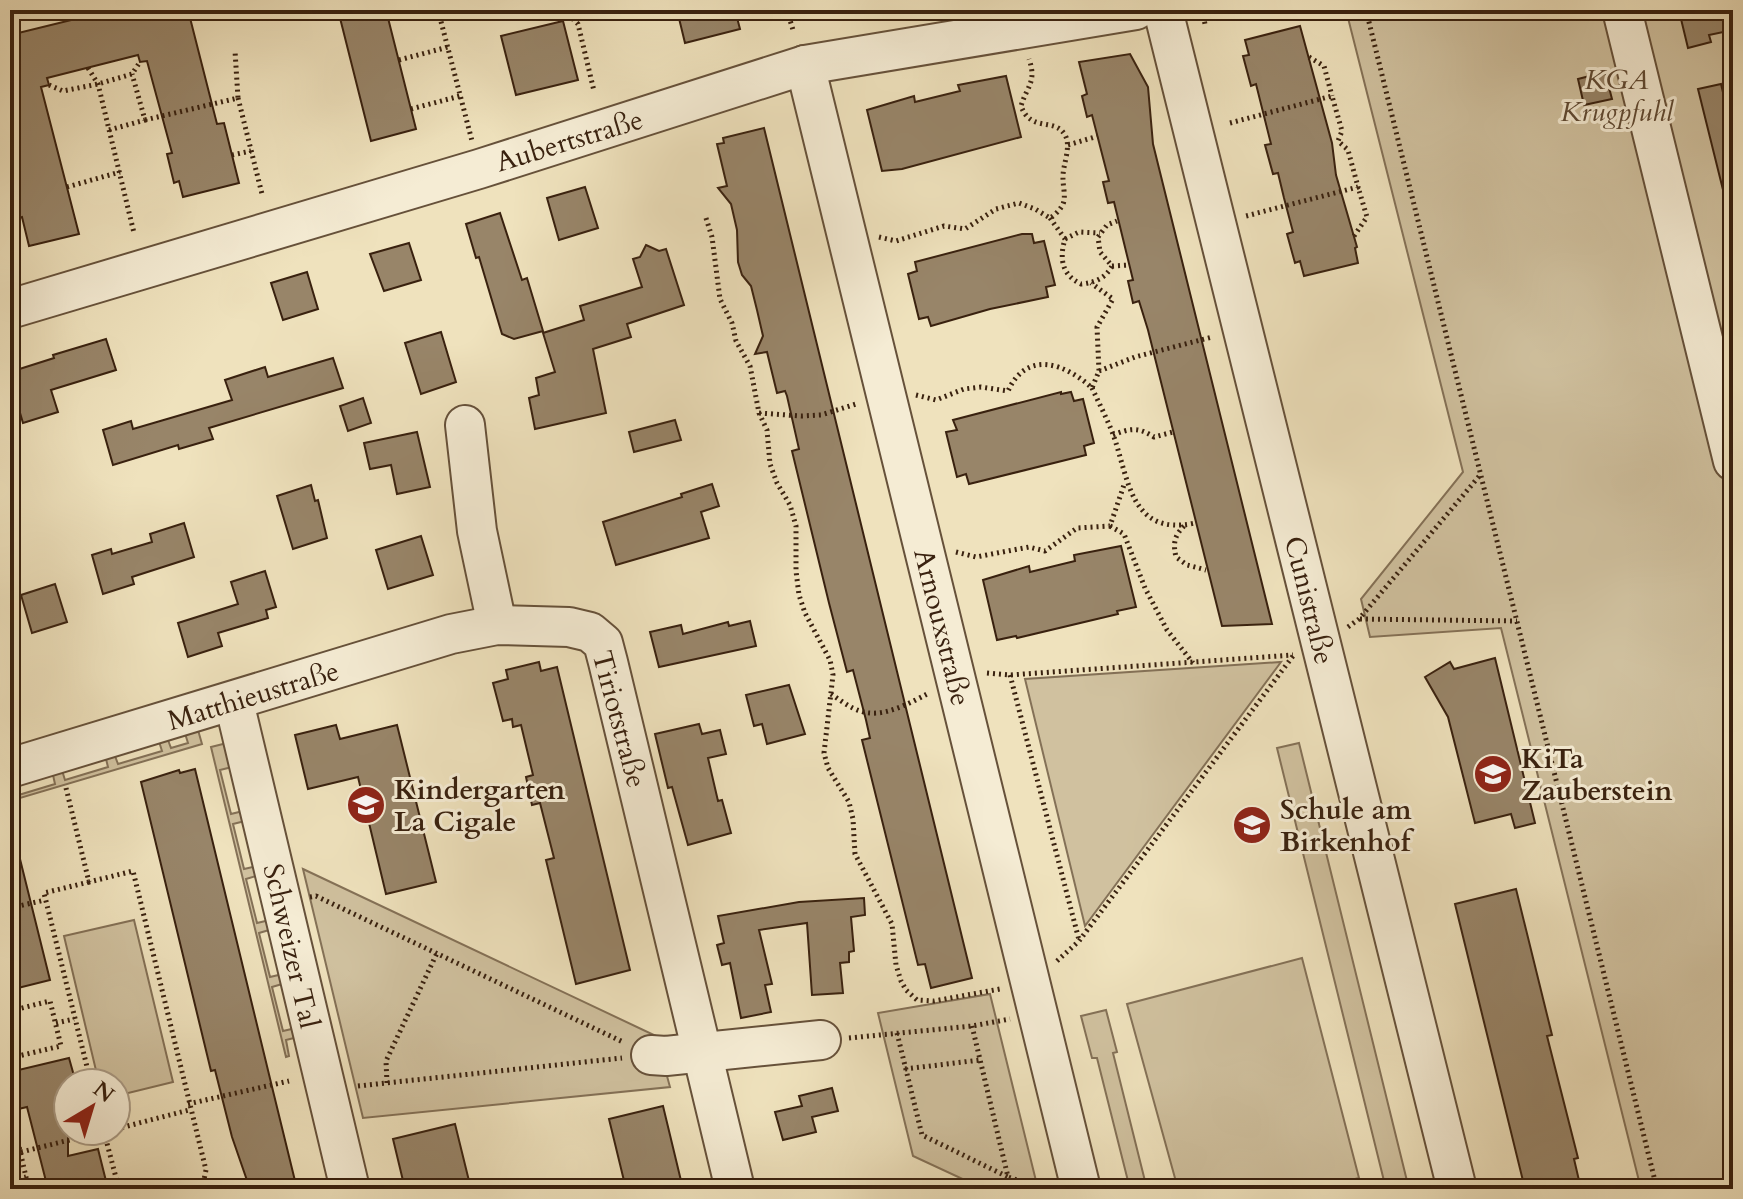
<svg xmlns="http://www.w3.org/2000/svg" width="1743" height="1199" viewBox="0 0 1743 1199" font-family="Cardo,serif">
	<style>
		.green { fill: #d0c19f; stroke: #847157; stroke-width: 2 }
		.building { fill: #988569; stroke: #39210f; stroke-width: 2 }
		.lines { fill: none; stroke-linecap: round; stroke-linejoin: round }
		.minor-casing { stroke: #66513a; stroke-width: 42 }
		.path { stroke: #39210f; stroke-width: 5; stroke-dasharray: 2 4; stroke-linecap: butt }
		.minor { stroke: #f5ecd4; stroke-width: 38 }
		.labels { text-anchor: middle; stroke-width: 6; stroke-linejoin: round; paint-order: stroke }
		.park-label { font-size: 28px; font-style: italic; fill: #5f4933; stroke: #f5ecd4 }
		.street-label { font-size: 28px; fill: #39210f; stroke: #f5ecd4 }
		.poi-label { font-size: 28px; font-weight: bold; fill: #39210f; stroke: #f5ecd4; text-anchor: start }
	</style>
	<rect width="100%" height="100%" fill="#efe2bd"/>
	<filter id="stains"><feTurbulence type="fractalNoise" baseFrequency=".0025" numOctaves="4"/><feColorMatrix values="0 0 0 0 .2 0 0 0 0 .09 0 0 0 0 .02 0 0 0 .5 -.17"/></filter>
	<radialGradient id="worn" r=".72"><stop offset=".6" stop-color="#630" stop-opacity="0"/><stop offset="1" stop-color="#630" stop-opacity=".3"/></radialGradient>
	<g class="green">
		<path d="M1346,10H1733V1189H1641L1501,628L1370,637L1361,599L1463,472Z"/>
		<path d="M1281,662L1085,926L1025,679Z"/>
		<path d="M196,723L202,744L10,801V792L12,797L55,784L51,766L60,764L65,780L108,767L104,751L112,748L118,764L162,751L157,735L165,732L171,748L188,743L183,727Z"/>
		<path d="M231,742L236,766L220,770L231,814L247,810L249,820L233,824L244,869L261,865L263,874L246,879L257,923L274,919L276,928L259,933L270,977L287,973L289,982L272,987L283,1031L300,1027L302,1036L286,1040L289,1056L286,1057L211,747Z"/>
		<path d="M1299,743L1409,1189H1386L1277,748Z"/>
		<path d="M303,869L656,1036L670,1087L363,1118Z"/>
		<path d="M134,920L173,1082L116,1096V1083H99L64,936Z"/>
		<path d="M1302,958L1359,1178L1317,1189H1178L1127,1004Z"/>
		<path d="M990,994L1038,1189H984L913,1156L878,1013Z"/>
		<path d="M1106,1010L1117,1052L1113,1053L1147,1189H1130L1097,1058H1092L1081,1016Z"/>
	</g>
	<g class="building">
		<path d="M112,10H188L217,124L224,123L239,183L183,197L179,181L174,183L167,154L172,153L147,61L140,62L138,55L47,78L49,85L41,87L79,234L29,246L22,217L16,219L10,196V35Z"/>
		<path d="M338,10H386L416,129L371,141Z"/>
		<path d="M677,10H735L740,29L685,43Z"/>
		<path d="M1718,10H1733V30L1709,35L1711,42L1688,48L1681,19Z"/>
		<path d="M563,21L578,80L516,95L501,36Z"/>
		<path d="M1300,26L1332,143L1336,175L1357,247L1355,248L1358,263L1304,276L1300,261L1295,263L1287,234L1293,232L1284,198L1278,173L1273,174L1265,145L1271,144L1256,84L1251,86L1243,56L1249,55L1245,40Z"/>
		<path d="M1130,54L1148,87L1153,144L1272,624L1222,626L1148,330L1139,301L1133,303L1128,281L1133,280L1114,202L1108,203L1103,182L1109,181L1092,115L1087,117L1082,96L1087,94L1079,62Z"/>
		<path d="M1605,72L1612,99L1584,105L1578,79Z"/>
		<path d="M1006,76L1021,137L902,169L882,171L867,110L914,96L915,102L960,91L958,85Z"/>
		<path d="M1721,84L1733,134V197L1725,198L1698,89Z"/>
		<path d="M764,128L972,978L931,988L925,964L918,965L862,740L870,738L866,720L853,670L847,672L829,603L792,451L799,449L787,396L785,391L777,393L767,352L755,354L763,336L757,310L751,286L742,275L738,262L737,230L731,204L718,188L727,186L717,144L724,143L723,138Z"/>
		<path d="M585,187L598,228L559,240L547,198Z"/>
		<path d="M500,213L522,280L527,278L543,331L514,339L502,334L479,257L476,258L466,224Z"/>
		<path d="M1022,234H1032L1034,243L1044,241L1055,285L1046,287L1048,297L990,309L931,326L928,317L919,319L908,274L917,271L915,262Z"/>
		<path d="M409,243L421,280L384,291L370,254Z"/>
		<path d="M646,245L659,251L666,249L684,305L627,324L631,337L593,349L606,413L535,429L529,398L539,395L536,378L555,372L543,333L584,320L580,306L642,287L633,259L640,257Z"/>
		<path d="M307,272L318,309L283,320L271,283Z"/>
		<path d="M441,332L456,382L421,394L405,343Z"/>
		<path d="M106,339L116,370L51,390L58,412L23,423L15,396L10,397V372L54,358L53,355Z"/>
		<path d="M333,358L343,388L209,428L213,439L179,449L178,445L113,465L103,430L131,421L133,429L232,400L225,380L265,367L268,377Z"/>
		<path d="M1061,392V394L1071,392L1074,401L1083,399L1094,443L1084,446L1086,455L969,484L966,474L957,477L946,432L957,430L953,420Z"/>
		<path d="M363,398L371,423L348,431L340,406Z"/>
		<path d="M675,420L681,440L634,452L629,432Z"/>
		<path d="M417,432L430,487L397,494L391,465L370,469L364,443Z"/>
		<path d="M712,484L719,506L701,512L709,538L616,565L603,522L682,497L681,494Z"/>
		<path d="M311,485L315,501L318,500L327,538L293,549L277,496Z"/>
		<path d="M184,523L194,557L132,577L134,584L103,594L92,555L111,549L112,554L152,542L150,534Z"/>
		<path d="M421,536L433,575L388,589L376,550Z"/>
		<path d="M1121,546L1136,607L1117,611L1118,614L1017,638L1016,636L997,640L983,580L1029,566L1030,572L1075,561L1074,555Z"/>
		<path d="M265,571L276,607L266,610L268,618L218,633L222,646L188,657L178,623L238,604L231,582Z"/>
		<path d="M55,584L67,622L32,633L21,595Z"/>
		<path d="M750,621L756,646L659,667L650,632L681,625L683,634L728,622L729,626Z"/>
		<path d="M1495,658L1535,823L1515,828L1511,814L1475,823L1448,717L1425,677L1450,662L1454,669Z"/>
		<path d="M539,662L541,671L557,667L630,970L576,984L546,860L554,858L540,803L532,805L526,777L533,775L521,725L513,727L512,719L503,721L493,683L508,679L506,670Z"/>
		<path d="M789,685L805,734L767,744L762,724L754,726L746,695Z"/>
		<path d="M699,724L702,734L720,730L726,754L708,758L718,801L722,800L731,833L688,845L672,787L668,788L655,734Z"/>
		<path d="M336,725L340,739L397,725L436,882L386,894L358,777L308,789L295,735Z"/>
		<path d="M195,769L274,1095L297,1189H250L232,1137L215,1070L211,1071L141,782L179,770L180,773Z"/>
		<path d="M18,851L50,980L10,990V852Z"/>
		<path d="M1516,889L1552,1035L1547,1036L1578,1158L1574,1159L1581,1189H1525L1455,904Z"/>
		<path d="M864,898L865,915L851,917L854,951L849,952V962L840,963L843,993L812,995L807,923L759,930L772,984L765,985L771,1012L741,1018L730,963L722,965L717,945L724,943L718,916L799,902Z"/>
		<path d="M69,1058L76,1083H68V1156L98,1149L108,1189H48L27,1107L10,1111V1072Z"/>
		<path d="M832,1088L838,1111L812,1117L816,1132L783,1140L775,1112L802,1106L799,1096Z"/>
		<path d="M663,1106L683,1189H626L609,1119Z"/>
		<path d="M455,1124L471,1189H405L393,1139Z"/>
	</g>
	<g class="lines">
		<defs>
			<g id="minor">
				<path d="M1163,10L1457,1189"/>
				<path d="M1622,10L1733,461"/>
				<path d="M805,65L1081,1189"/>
				<path d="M10,309L479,169L805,65L1136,10"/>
				<path d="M465,425L477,531L497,625"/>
				<path d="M234,702L350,1189"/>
				<path d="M10,768L451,634L497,625L569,627L590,632L603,643L608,662L735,1189"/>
				<path d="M651,1055L666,1056L821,1040"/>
			</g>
		</defs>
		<use href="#minor" class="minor-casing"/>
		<g class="path">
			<path d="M73,10L75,19"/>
			<path d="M438,10L472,141"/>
			<path d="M564,10L578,24L594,91"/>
			<path d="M787,10L793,30"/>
			<path d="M1202,10L1205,24"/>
			<path d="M1366,10L1657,1189"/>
			<path d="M387,14L403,10"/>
			<path d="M526,18L553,10"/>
			<path d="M1309,57L1324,66L1332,96"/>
			<path d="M399,60L448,47"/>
			<path d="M88,68L98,84L134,233"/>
			<path d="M49,85L63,91L98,84L132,74L140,62"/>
			<path d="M238,98L262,194"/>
			<path d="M411,109L460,96"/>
			<path d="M145,120L238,98L235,51"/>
			<path d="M1230,123L1332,96L1342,131L1338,141L1348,150L1358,187L1246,216"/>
			<path d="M109,130L145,120L132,74"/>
			<path d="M1068,145L1098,136"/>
			<path d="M232,155L251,151"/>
			<path d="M67,187L120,172"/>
			<path d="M706,218L712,237L720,299L732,323L736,341L750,366L759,413L767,430L770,464L777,483L790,505L796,526V571L799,595L805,613L830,660L833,675L824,753L828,768L849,802L853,819L855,854L892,924L896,965L901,981L906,990L917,1000L934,1001L1000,989"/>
			<path d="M1050,218L1065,239C1059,259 1062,275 1081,284C1094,283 1106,278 1112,266L1100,252L1098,237L1107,225L1117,221"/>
			<path d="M1354,236L1367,217L1358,187"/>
			<path d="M879,237L896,241L944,226L965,229L996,209L1019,203L1035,209L1050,218C1055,215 1060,210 1063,204C1066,197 1063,187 1063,179C1062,166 1072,147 1065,135C1055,117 1031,133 1021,106C1027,86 1037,82 1029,59"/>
			<path d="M1065,239L1079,232L1100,233"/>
			<path d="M1112,266L1129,265"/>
			<path d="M1099,371L1135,357L1212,337"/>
			<path d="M1092,388C1099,403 1107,419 1113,434C1129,479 1130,537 1195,523"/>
			<path d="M916,395L936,400L964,389L981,387L1008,391C1027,349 1066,364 1092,388L1099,371L1097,327L1113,299L1091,283"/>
			<path d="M759,413L801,416L821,415L856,404"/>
			<path d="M1113,435C1131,428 1138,427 1154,437L1173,432"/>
			<path d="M1110,526L1124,534L1145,588L1167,630L1193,663"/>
			<path d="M1184,526C1174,536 1173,544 1176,557L1187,565L1206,570"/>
			<path d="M956,552L976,557L1029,547L1045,551L1077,528L1110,526L1125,482"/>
			<path d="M1360,619L1517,621"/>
			<path d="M1348,627L1359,619L1481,474"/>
			<path d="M987,673L1010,675L1293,655"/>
			<path d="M1010,675L1079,940"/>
			<path d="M831,694C840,700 850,708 860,711C882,719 910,703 929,693"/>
			<path d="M66,788L89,882L133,871L206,1170L202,1189"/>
			<path d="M89,882L44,893L91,1083"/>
			<path d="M310,897L316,896L623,1042"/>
			<path d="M10,908L45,900"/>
			<path d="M1057,961L1079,941L1293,656"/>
			<path d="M10,1011L50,1001L61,1046L10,1058"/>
			<path d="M56,1023L74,1019"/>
			<path d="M972,1026L1008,1177L1043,1189"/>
			<path d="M897,1033L922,1135L1008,1177"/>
			<path d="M849,1038L972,1026L1010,1019"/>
			<path d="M905,1069L980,1060"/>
			<path d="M387,1083L386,1061L437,953"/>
			<path d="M358,1086L622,1058"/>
			<path d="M188,1104L289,1081"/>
			<path d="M116,1129L189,1110"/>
			<path d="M10,1130L15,1129L26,1177L10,1181"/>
			<path d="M104,1132L119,1189"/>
			<path d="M21,1152L106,1131"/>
		</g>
		<use href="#minor" class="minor"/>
	</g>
	<defs>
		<symbol id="school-disc" viewBox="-11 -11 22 22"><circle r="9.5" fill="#8f2418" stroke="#f5ecd4"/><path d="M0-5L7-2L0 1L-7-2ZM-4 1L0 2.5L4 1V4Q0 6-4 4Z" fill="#fff"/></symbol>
	</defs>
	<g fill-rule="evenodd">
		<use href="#school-disc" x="1471" y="752" width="44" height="44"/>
		<use href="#school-disc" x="344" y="783" width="44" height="44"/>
		<use href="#school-disc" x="1230" y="803" width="44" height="44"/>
	</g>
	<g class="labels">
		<g class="park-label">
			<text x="1617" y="89">KGA<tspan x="1617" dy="32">Krugpfuhl</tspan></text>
		</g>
		<g class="street-label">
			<text transform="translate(569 140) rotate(-17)" y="10">Aubertstraße</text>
			<text transform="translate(1310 600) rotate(76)" y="10">Cunistraße</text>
			<text transform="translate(943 627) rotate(76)" y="10">Arnouxstraße</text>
			<text transform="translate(253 695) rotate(-17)" y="10">Matthieustraße</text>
			<text transform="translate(620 719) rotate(75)" y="10">Tiriotstraße</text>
			<text transform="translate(292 946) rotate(77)" y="10">Schweizer Tal</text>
		</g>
		<g class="poi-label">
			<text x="1521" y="768">KiTa<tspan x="1521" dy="32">Zauberstein</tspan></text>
			<text x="394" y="799">Kindergarten<tspan x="394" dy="32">La Cigale</tspan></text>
			<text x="1280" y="819">Schule am<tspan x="1280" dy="32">Birkenhof</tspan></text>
		</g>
	</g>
	<rect width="1743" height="1199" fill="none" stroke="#efe2bd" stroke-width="40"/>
	<rect x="12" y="12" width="1719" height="1175" fill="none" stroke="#39210f" stroke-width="4"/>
	<rect x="20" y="20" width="1703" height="1159" fill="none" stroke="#39210f" stroke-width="2"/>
	<g transform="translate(92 1107) rotate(38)"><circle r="38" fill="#f5ecd4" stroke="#aa9b85" stroke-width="2"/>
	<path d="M0-6L14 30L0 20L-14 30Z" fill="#8f2418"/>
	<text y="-12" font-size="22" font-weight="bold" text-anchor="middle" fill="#39210f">N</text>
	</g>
	<rect width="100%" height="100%" filter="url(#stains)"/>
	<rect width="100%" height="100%" fill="url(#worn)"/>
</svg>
